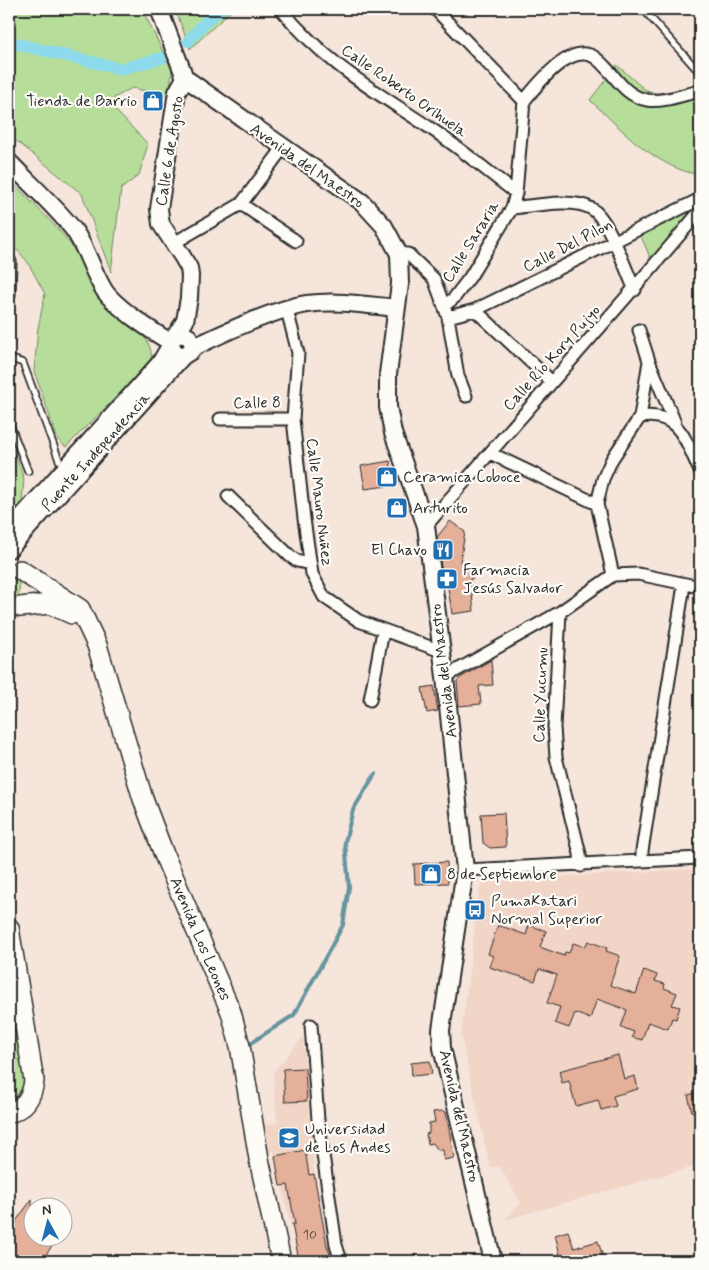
<svg xmlns="http://www.w3.org/2000/svg" width="709" height="1270" font-family="Mynerve,sans-serif">
	<rect width="100%" height="100%" fill="#f6e5db"/>
	<filter id="ink" filterUnits="userSpaceOnUse"><feTurbulence type="fractalNoise" baseFrequency=".02" numOctaves="2"/><feDisplacementMap in="SourceGraphic" scale="10" xChannelSelector="R" yChannelSelector="G"/><feConvolveMatrix kernelMatrix="1 2 1 2 8 2 1 2 1" color-interpolation-filters="sRGB"/></filter>
	<g filter="url(#ink)">
		<!-- built -->
		<path fill="#f1d5c7" d="M695 869 700 965V1165L504 1220 521 1203 500 1167H490L461 1036 480 886 484 881Z
			M303 1037 314 1174 327 1246 334 1261H299L274 1151 269 1152 265 1125 277 1122 273 1072Z"/>
		<!-- green -->
		<path fill="#b6de9a" stroke="#708462" d="M9 9H142L172 70 169 96 132 88 114 98 115 110 148 144 139 175 121 189 111 272 82 194 9 135Z
			M179 9H233L190 49 176 11Z
			M617 65 644 89 661 95 700 90V175C656 168 621 129 590 100Z
			M9 178C32 204 59 226 78 255 87 267 90 283 98 296 113 319 156 329 151 362L66 447 58 440 34 371 38 328 45 294 27 261 9 241Z
			M700 204V216L652 262 640 234Z
			M9 438 24 479 22 502 9 517Z
			M9 572C23 579 23 597 9 605Z
			M695 869H700V965Z
			M9 972 26 1074C23 1087 20 1094 9 1102Z"/>
		<g fill="none" stroke-linecap="round" stroke-linejoin="round">
			<!-- stream -->
			<path stroke="#66949f" stroke-width="4" d="M249 1044 294 1015 343 925 349 887 345 842 353 810 375 774"/>
			<!-- canal -->
			<path stroke="#8ddaec" stroke-width="12" d="M188 41 209 18 222 9
				M9 42 121 69 162 58"/>
		</g>
		<!-- building -->
		<path fill="#e5b099" stroke="#2b2b2b" d="M390 461 394 485 365 489 361 466Z
			M450 521 465 532 460 563 469 562 471 566 473 578 470 579 474 611 452 614 447 581 443 582 437 537Z
			M491 660 493 685 479 686 481 704 459 706 457 681 460 678Z
			M434 686 438 711 427 713 422 688Z
			M504 813 506 847 490 848 483 843 481 814Z
			M447 862 448 883 415 884 414 864Z
			M498 925 526 935 529 925 546 931 540 947 564 956 565 952 569 953 573 943 585 947 588 941 607 948 606 951 620 956 610 985 636 994 644 970 657 975 655 981 665 984 664 988 677 993 672 1005 680 1007 676 1019 672 1018 668 1029 648 1022 642 1040 632 1037 634 1032 621 1027 627 1010 597 999 590 1019 575 1013 569 1028 555 1023 560 1007 547 1003 557 975 539 969 535 981 489 967 493 956 488 954Z
			M618 1055 624 1079 635 1076 638 1089 613 1096 616 1106 601 1110 598 1100 576 1106 569 1081 562 1083 559 1071Z
			M430 1061 432 1074 412 1076 411 1063Z
			M305 1068 307 1101 285 1102 283 1069Z
			M700 1092V1110L692 1112 688 1095Z
			M441 1111 446 1112 454 1158 444 1160 443 1150H438L433 1143 428 1144 426 1134 429 1133V1123L435 1122 433 1112Z
			M305 1150 309 1175 314 1174 327 1246 333 1261H299L292 1224H295L288 1185 280 1186 275 1156Z
			M32 1199V1238H58L41 1261H9V1231Z
			M568 1231 574 1248 598 1241 603 1257 598 1259 599 1261H543V1259L560 1254 555 1235Z"/>
		<g fill="none" stroke-linecap="round" stroke-linejoin="round">
			<!-- service casing -->
			<g stroke="#2b2b2b" stroke-width="9">
				<path id="service" d="M643 9 700 73
					M9 257 13 261 12 295 9 296
					M9 358 23 363 59 460
					M9 422 28 471"/>
			</g>
			<!-- minor casing -->
			<g stroke="#2b2b2b" stroke-width="15">
				<path id="minor" d="M281 9C326 64 372 89 430 128 460 148 487 171 516 193
					M435 9 524 101
					M524 101C538 84 572 39 597 59 602 63 606 68 611 73 621 85 630 97 647 100 663 103 685 94 700 91
					M241 204 296 241
					M512 208C533 206 574 197 592 209 609 219 626 271 635 290
					M174 243 241 204 283 148
					M399 254H408L434 279 448 317 458 376 466 396
					M444 306 454 298 470 277 512 208 516 193 524 101
					M287 310 298 353 293 419 304 519 312 574 324 597 359 621 441 651
					M475 310 551 381
					M448 317 475 310 700 199
					M639 330 649 361 675 423
					M640 417 649 361
					M220 419H293
					M490 453 597 504
					M228 496 290 556 297 561 310 564
					M426 526C517 421 610 318 700 211
					M613 575 597 504 603 479 612 459 640 417C680 411 686 442 700 471
					M560 612 554 727 556 757 580 854 581 866
					M445 677 560 612 613 575 638 574 700 587
					M370 700 383 631
					M642 861V851L684 585
					M465 870 700 858
					M311 1025 318 1120 336 1245 341 1261"/>
			</g>
			<!-- secondary casing -->
			<g stroke="#2b2b2b" stroke-width="20">
				<path id="secondary" d="M159 9 185 78 362 202 384 226 399 254 400 284 388 374V407L393 433 426 526 445 677 465 870 441 1030 442 1048 493 1261
					M9 162C30 184 54 205 73 229 87 248 92 271 104 290 114 306 154 333 171 342
					M192 348C223 333 274 309 307 304 337 300 367 305 396 308
					M183 356 173 352 171 342 185 321 189 298 190 276 189 268 182 256 161 224 159 209 177 92 185 78
					M9 531 160 363 170 346
					M9 549 183 356 191 351C195 341 189 333 178 335"/>
			</g>
			<!-- primary casing -->
			<g stroke="#2b2b2b" stroke-width="22">
				<path id="primary" d="M20 570 80 609 97 645 143 799 165 857 231 1012 240 1046 259 1159 281 1261
					M20 607 50 604 72 614
					M9 928 34 1081C32 1097 25 1108 9 1113"/>
			</g>
			<!-- service -->
			<use href="#service" stroke="#fdfcf7" stroke-width="5.5"/>
			<!-- minor -->
			<use href="#minor" stroke="#fdfcf7" stroke-width="11"/>
			<!-- secondary -->
			<use href="#secondary" stroke="#fdfcf7" stroke-width="16"/>
			<!-- primary -->
			<use href="#primary" stroke="#fdfcf7" stroke-width="19"/>
		</g>
	</g>
	<!-- icons -->
	<defs>
		<g id="shop-square" transform="scale(1.125)"><rect x="-9" y="-9" width="18" height="18" rx="4" fill="#1f6fb2" stroke="#fdfcf7"/><path d="M-5-2.5h2.3a2.7 3.5 0 0 1 5.4 0H5L5.5 6h-11ZM-1.5-2.5h3a1.5 2.3 0 0 0-3 0Z" fill="#fff"/></g>
		<g id="restaurant-square" transform="scale(1.125)"><rect x="-9" y="-9" width="18" height="18" rx="4" fill="#1f6fb2" stroke="#fdfcf7"/><path d="M-5-6h1v4h1v-4h1v4h1v-4h1v5L-1.5 .5V6h-2V.5L-5-1ZM5-6V6H3V1.5H1.5Q1.5-4 5-6Z" fill="#fff"/></g>
		<g id="pharmacy-square" transform="scale(1.125)"><rect x="-9" y="-9" width="18" height="18" rx="4" fill="#1f6fb2" stroke="#fdfcf7"/><path d="M-2-6h4v4h4v4h-4v4h-4v-4h-4v-4h4Z" fill="#fff"/></g>
		<g id="bus-square" transform="scale(1.125)"><rect x="-9" y="-9" width="18" height="18" rx="4" fill="#1f6fb2" stroke="#fdfcf7"/><path d="M-5-6H5V4H4V6H2V4H-2V6H-4V4H-5ZM-3.5-4V0h7V-4ZM-3.5 1.2v1.5H-2V1.2ZM2 1.2v1.5H3.5V1.2Z" fill="#fff"/></g>
		<g id="university-square" transform="scale(1.125)"><rect x="-9" y="-9" width="18" height="18" rx="4" fill="#1f6fb2" stroke="#fdfcf7"/><path d="M0-5L7-2L0 1L-7-2ZM-4 1L0 2.5L4 1V4Q0 6-4 4Z" fill="#fff"/></g>
	</defs>
	<g fill-rule="evenodd">
		<use href="#shop-square" x="153" y="101"/>
		<use href="#shop-square" x="387" y="477"/>
		<use href="#shop-square" x="397" y="508"/>
		<use href="#restaurant-square" x="443" y="550"/>
		<use href="#pharmacy-square" x="447" y="579"/>
		<use href="#shop-square" x="431" y="874"/>
		<use href="#bus-square" x="475" y="910"/>
		<use href="#university-square" x="289" y="1138"/>
	</g>
	<g text-anchor="middle" dominant-baseline="central" stroke-width="4.5" stroke-linejoin="round" paint-order="stroke">
		<!-- number labels -->
		<g font-size="14" fill="#5a4c46">
			<text x="310" y="1235">10</text>
		</g>
		<!-- street labels -->
		<g font-size="16" fill="#2b2b2b" stroke="#fdfcf7">
			<text transform="translate(404 91) rotate(35)">Calle Roberto Orihuela</text>
			<text transform="translate(170 151) rotate(-81)">Calle 6 de Agosto</text>
			<text transform="translate(307 166) rotate(35)">Avenida del Maestro</text>
			<text transform="translate(471 242) rotate(-58)">Calle Sararia</text>
			<text transform="translate(568 246) rotate(-27)">Calle Del Pilon</text>
			<text transform="translate(552 358) rotate(-48)">Calle Río Kory Pujyo</text>
			<text transform="translate(257 403) rotate(-1)">Calle 8</text>
			<text transform="translate(96 452) rotate(-48)">Puente Independencia</text>
			<text transform="translate(319 502) rotate(83)">Calle Mauro Nuñez</text>
			<text transform="translate(444 671) rotate(-97)">Avenida del Maestro</text>
			<text transform="translate(541 695) rotate(-88)">Calle Yucumu</text>
			<text transform="translate(200 939) rotate(67)">Avenida Los Leones</text>
			<text transform="translate(459 1116) rotate(77)">Avenida del Maestro</text>
		</g>
		<!-- poi labels -->
		<g font-size="16" fill="#2b2b2b" stroke="#fdfcf7" text-anchor="start">
			<text x="137" y="101" text-anchor="end">Tienda de Barrio</text>
			<text x="403" y="477">Ceramica Coboce</text>
			<text x="413" y="508">Arturito</text>
			<text x="427" y="550" text-anchor="end">El Chavo</text>
			<text x="463" y="570">Farmacia<tspan x="463" dy="18">Jesús Salvador</tspan></text>
			<text x="447" y="874">8 de Septiembre</text>
			<text x="491" y="901">PumaKatari<tspan x="491" dy="18">Normal Superior</tspan></text>
			<text x="305" y="1129">Universidad<tspan x="305" dy="18">de Los Andes</tspan></text>
		</g>
	</g>
	<!-- margin -->
	<rect width="709" height="1270" fill="none" stroke="#fdfcf7" stroke-width="30"/>
	<rect x="15" y="15" width="679" height="1240" fill="none" stroke="#2b2b2b" stroke-width="2" filter="url(#ink)"/>
	<!-- north arrow -->
	<g transform="translate(48 1222) rotate(353)"><circle r="24" fill="#fdfcf7" stroke="#a9a8a5"/>
	<path d="M0-4L9 19L0 12L-9 19Z" fill="#1f6fb2"/>
	<text y="-8" font-size="14" font-weight="bold" text-anchor="middle" fill="#2b2b2b">N</text>
	</g>
</svg>
